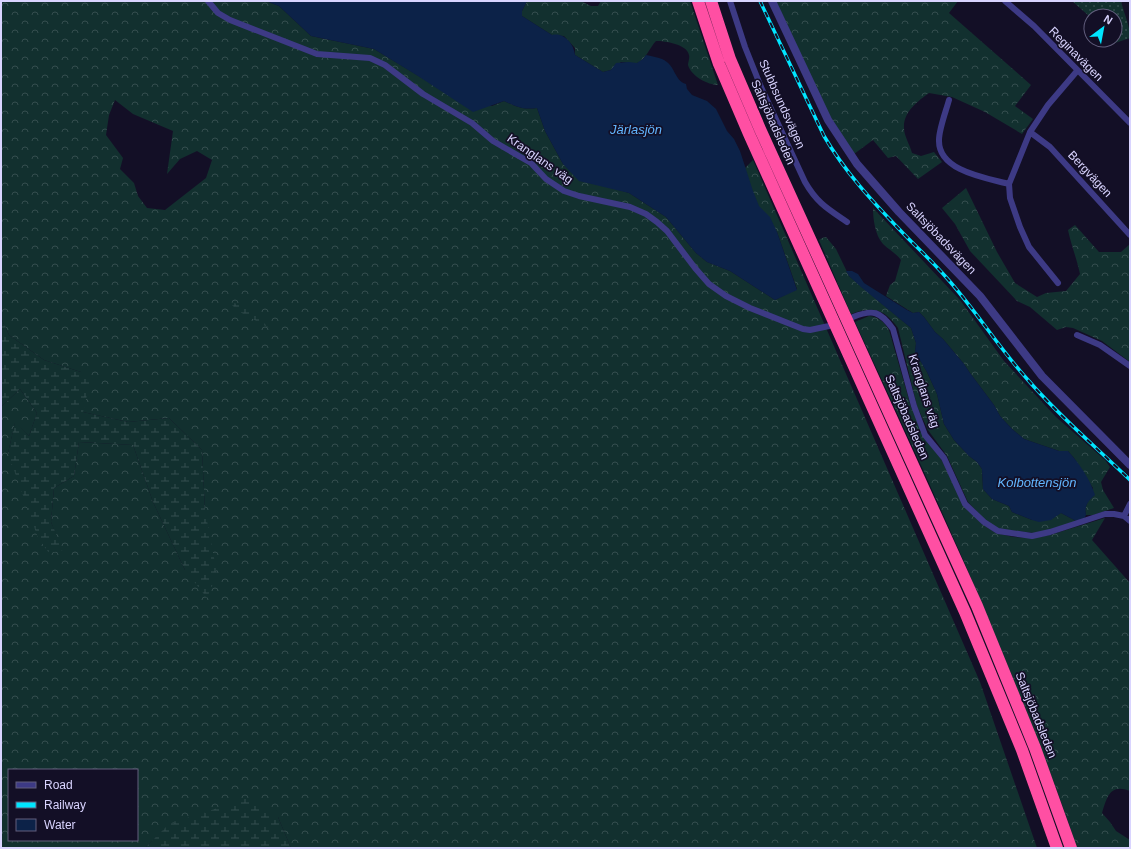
<svg xmlns="http://www.w3.org/2000/svg" width="1131" height="849" font-family="Arial,sans-serif">
	<defs>
		<pattern id="forest-crowns" width="20" height="18" patternUnits="userSpaceOnUse"><rect width="20" height="18" fill="#12302f"/><path d="M2 6a3 3 0 1 1 6 0M12 15a3 3 0 1 1 6 0" fill="none" stroke="#344d4e"/></pattern>
		<pattern id="wetland-marsh" width="20" height="14" patternUnits="userSpaceOnUse"><rect width="20" height="14" fill="#12302f"/><path d="M1 5h8M5 5V1M11 12h8M15 12V8" fill="none" stroke="#344d4e"/></pattern>
		<pattern id="park-dots" width="8" height="8" patternUnits="userSpaceOnUse"><rect width="8" height="8" fill="#12302f"/><path d="M2 2h.1M6 6h.1" fill="none" stroke="#344d4e" stroke-width="1.8" stroke-linecap="round"/></pattern>
	</defs>
	<rect width="100%" height="100%" fill="#130f26"/>
	<!-- forest -->
	<path fill="url(#forest-crowns)" fill-rule="evenodd" d="M1 1H266L279 6 311 36 374 49 422 78 492 106 504 101C517 107 523 110 537 108L545 131 563 164 612 188 629 193 666 217 696 253 707 262 730 271 775 300 797 289 777 232 747 192 743 170 753 160 980 682 1037 848H291L278 817 170 824 145 848H1V405L2 406 20 389 37 413 29 436 15 423 8 453 62 550 51 522 54 488 74 476 79 442 133 445 153 502 185 570 205 510 202 450 169 418 128 422 83 412 81 372 44 360 9 335 1 318ZM115 100 133 114 173 131 167 174 180 159 197 151 212 160 206 178 165 210 147 208 138 196 134 183 120 169 123 158 106 135 109 115ZM9 770H137V840H9Z
		M527 1H581L591 6H598L601 1H690L718 85C708 85 691 76 688 65 688 62 690 58 689 55 687 44 665 41 656 41 650 47 645 61 637 63 632 64 626 62 621 62L611 70 603 72 575 55V48L564 36 552 35 522 16V11Z
		M776 1H958L949 13 1031 85 1015 106 1033 119 1022 134 985 112 952 97 929 93C918 101 903 112 904 128 904 136 910 145 912 153L921 156 934 152 942 162 918 179 896 156 888 158 873 140 854 154 829 115Z
		M966 188 997 252 1015 283 1037 297 1046 293 1066 291 1080 274C1077 259 1071 245 1068 230L1075 225 1099 252H1121L1130 244V362L1102 341 1073 328 1066 327 1057 330 1030 307 1017 301 970 251 955 224 942 208Z
		M873 208 960 300 1004 361 1056 417 1105 460 1110 467 1101 482 1103 490 1114 508 1093 515H1086L1085 509 1093 488 1074 458 1068 451H1059L1024 439 1012 429 1000 416 994 405 970 373 964 364 943 339 935 332 924 317 919 312 913 313 886 296 890 285 895 281 901 260C896 253 889 250 883 244 875 235 873 219 873 208Z
		M826 237 836 249 849 276 911 328 916 343 915 352 927 372 937 394 944 424 954 440 969 456 977 462 982 469 983 489 992 499 1009 506 1012 512 1032 520 1061 513 1076 521 1049 530 1034 533 999 529 985 520 968 502 947 456 928 430 917 406 898 328C884 309 874 306 851 314L819 240 822 238Z
		M869 316C879 317 884 322 889 330L911 407 941 459 964 505 982 524 996 533 1013 537 1032 538 1050 535 1105 518 1092 540 1130 583V791C1110 783 1107 797 1102 813L1110 822 1116 831 1130 840V848H1077C1061 798 1041 750 1022 701 971 572 913 447 855 322Z"/>
	<!-- wetland -->
	<path fill="url(#wetland-marsh)" d="M229 302 247 306 269 328 238 311Z
		M1 318 9 335 44 360 81 372 90 382 83 412 128 422 169 418 202 450 205 510 217 574 207 598 185 570 153 502 133 445 79 442 74 476 54 488 51 522 63 550 49 553 38 538 8 453 15 422 29 436 37 413 20 389 2 406 1 405Z
		M251 797 278 817 291 848H145L169 824Z"/>
	<!-- park -->
	<path fill="url(#park-dots)" d="M1072 1H1121C1124 14 1130 25 1130 38L1103 47 1098 40H1115V16H1091V29L1085 20 1089 16Z"/>
	<!-- water -->
	<path fill="#0c2248" d="M266 1H527L522 11V16L552 35C564 32 574 44 575 55L603 72 611 70 616 63 629 62 637 63 643 59 646 55C651 56 657 57 662 59 676 65 674 81 686 84L687 89 692 95 707 101 716 109 727 131 734 139 740 151 753 191 759 206 770 217 777 232 797 290 775 300 730 271 707 262 696 253 666 217 629 193 579 181 563 164 545 131 537 108C523 110 517 107 504 101L473 112 418 76 374 49 311 36 279 6Z
		M846 271H852L858 274 864 283 907 310 913 313 919 312 924 317 935 332 943 339 964 364 970 373 994 405 1000 416 1012 429 1024 439 1059 451H1068C1079 463 1090 479 1095 495 1088 501 1084 506 1086 515L1084 519 1076 521 1061 513 1051 520 1039 522 1032 520 1012 512 1009 506 992 499 983 489 982 469 977 462 969 456 954 440 944 424 937 394 927 372 915 352 916 343 911 328 861 287 849 276Z"/>
	<g fill="none" stroke-linecap="round" stroke-linejoin="round">
		<!-- minor -->
		<path stroke="#3d3a85" stroke-width="6" d="M208 1 218 13 230 20 317 54 370 58 385 65 423 94 472 123 493 141 531 163 546 179 564 191 579 196 630 207 646 214 657 222 667 231 695 268 709 284 726 296 750 308 803 329 810 330 829 326
			M730 1 745 47 761 87 805 182C817 203 828 209 847 222
			M1005 1 1034 26 1130 123
			M949 100C946 111 939 129 939 140 938 171 986 178 1009 184
			M1030 132 1050 147 1130 235
			M1058 283 1029 247 1020 227 1010 198 1009 184 1030 132 1048 105 1077 71
			M853 317C873 309 880 311 893 329L914 406 925 435 944 458 965 504 984 522 998 531 1032 536 1050 532 1105 514H1114L1124 516 1130 504
			M1077 335 1100 345 1130 366
			M1124 516 1130 521"/>
		<!-- tertiary -->
		<path stroke="#3d3a85" stroke-width="8" d="M772 1 828 120 857 164 899 212 980 296 1042 376 1130 465"/>
		<!-- motorway -->
		<path stroke="#ff4fa3" stroke-width="12" d="M698 1 719 64 749 134 965 612 1022 750 1057 848
			M711 1 730 59 760 129 977 606 1035 748 1071 848"/>
		<!-- rail casing -->
		<g stroke="#00e5ff" stroke-width="3.5">
			<path id="rail" d="M760 1 824 136C845 172 872 201 900 230 915 246 931 260 945 276 975 309 998 347 1028 380 1059 416 1096 447 1130 480"/>
		</g>
		<!-- rail -->
		<use href="#rail" stroke="#130f26" stroke-width="2" stroke-dasharray="6" stroke-linecap="butt"/>
	</g>
	<g text-anchor="middle" dominant-baseline="central" stroke-width="3.5" stroke-linejoin="round" paint-order="stroke">
		<!-- street labels -->
		<g font-size="12" fill="#d9d4ff" stroke="#130f26">
			<text transform="translate(1076 54) rotate(45)">Reginavägen</text>
			<text transform="translate(782 104) rotate(66)">Stubbsundsvägen</text>
			<text transform="translate(773 122) rotate(66)">Saltsjöbadsleden</text>
			<text transform="translate(540 159) rotate(35)">Kranglans väg</text>
			<text transform="translate(1090 174) rotate(47)">Bergvägen</text>
			<text transform="translate(941 238) rotate(46)">Saltsjöbadsvägen</text>
			<text transform="translate(924 391) rotate(72)">Kranglans väg</text>
			<text transform="translate(907 417) rotate(66)">Saltsjöbadsleden</text>
			<text transform="translate(1036 715) rotate(68)">Saltsjöbadsleden</text>
		</g>
		<!-- water labels -->
		<g font-size="13" font-style="italic" fill="#62b6ff" stroke="#130f26">
			<text x="636" y="129">Järlasjön</text>
			<text x="1037" y="482">Kolbottensjön</text>
		</g>
	</g>
	<!-- border -->
	<rect width="1131" height="849" fill="none" stroke="#d9d4ff" stroke-width="4"/>
	<!-- legend -->
	<rect x="8" y="769" width="130" height="72" fill="#130f26" stroke="#625e7d"/>
	<rect x="16" y="782" width="20" height="6" fill="#3d3a85" stroke="#625e7d"/>
	<text x="44" y="789" font-size="12" fill="#d9d4ff">Road</text>
	<rect x="16" y="802" width="20" height="6" fill="#00e5ff" stroke="#625e7d"/>
	<text x="44" y="809" font-size="12" fill="#d9d4ff">Railway</text>
	<rect x="16" y="819" width="20" height="12" fill="#0c2248" stroke="#625e7d"/>
	<text x="44" y="829" font-size="12" fill="#d9d4ff">Water</text>
	<!-- north arrow -->
	<g transform="translate(1103 28) rotate(32)"><circle r="19" fill="#130f26" stroke="#625e7d"/>
	<path d="M0-3L7 15L0 10L-7 15Z" fill="#00e5ff"/>
	<text y="-6" font-size="11" font-weight="bold" text-anchor="middle" fill="#d9d4ff">N</text>
	</g>
</svg>
